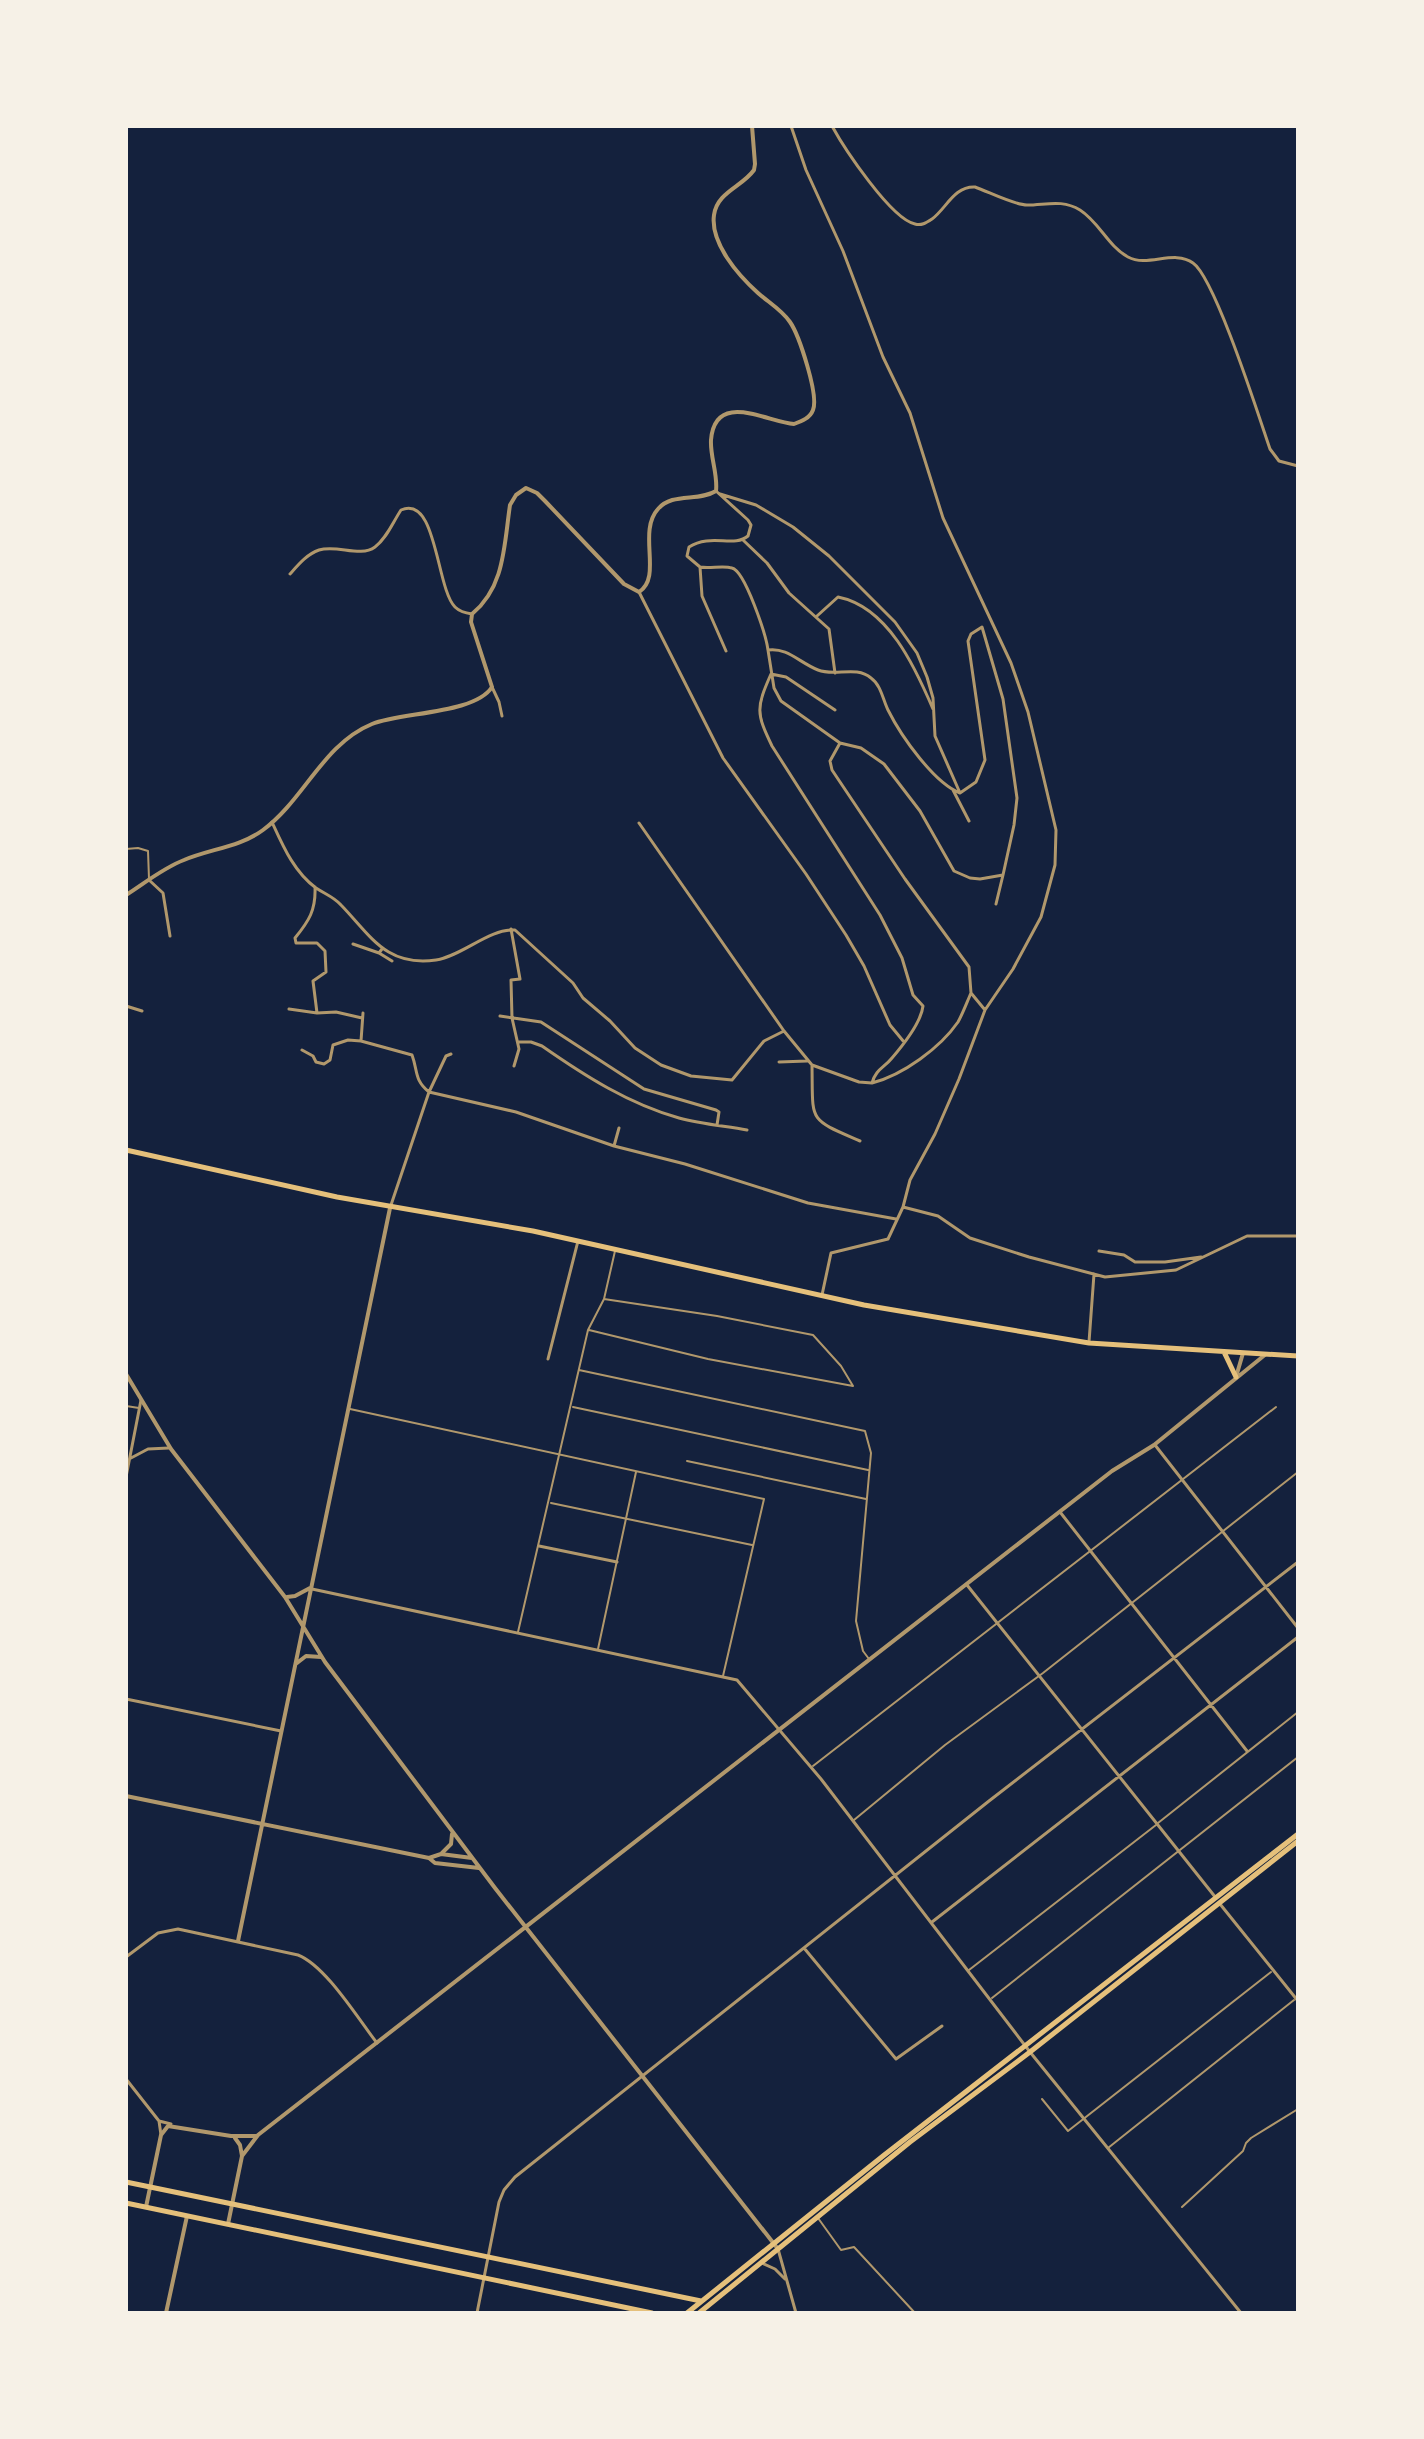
<svg xmlns="http://www.w3.org/2000/svg" width="1424" height="2439" font-family="'Crimson Pro',serif">
	<rect width="100%" height="100%" fill="#14213d"/>
	<g fill="none" stroke-linecap="round" stroke-linejoin="round">
		<!-- service -->
		<path stroke="#b1986c" stroke-width="2" d="M126 849 138 848 148 851 149 879
			M604 1299 717 1316 813 1335 841 1366 853 1386
			M589 1330 708 1359 853 1386
			M579 1370 865 1431 871 1453 856 1621 863 1651 869 1659
			M126 1406 139 1408
			M573 1407 868 1470
			M350 1409 764 1499 723 1676
			M687 1461 866 1499
			M551 1503 752 1545
			M518 1632 588 1330 604 1299 615 1251
			M598 1649 636 1472
			M813 1766 1276 1407
			M854 1820 945 1745 1043 1673 1298 1472
			M1158 1823 1298 1712
			M969 1970 1156 1825
			M992 1998 1298 1757
			M1042 2099 1068 2131 1271 1972
			M1108 2148 1294 2000
			M1297 2197 1298 2198
			M1182 2207 1243 2151 1246 2143 1251 2138 1298 2109
			M818 2218 841 2250 854 2247 915 2313"/>
		<!-- minor -->
		<path stroke="#b1986c" stroke-width="3" d="M791 126 806 170 843 251 883 357 910 413 943 518 1011 663 1028 712 1056 830 1055 865 1041 917 1013 969 985 1010 959 1079 935 1134 910 1180 903 1207 888 1239 831 1253 822 1295
			M832 126C844 148 891 219 915 224 921 226 926 223 932 219 946 209 954 186 975 187 989 192 1014 205 1027 205 1046 205 1062 199 1080 210 1099 222 1108 246 1128 257 1148 268 1174 249 1193 263 1215 278 1259 417 1270 449L1279 461 1298 466
			M716 491 748 520 751 525 748 536C734 548 711 533 689 547L687 556 700 567C710 569 723 565 732 568 745 571 766 635 768 650
			M720 494 756 505 793 527 829 556 895 622 917 653 927 677 933 698 935 736 960 793
			M743 540 767 563 789 593 829 629 835 673
			M700 567 702 596 726 651
			M290 574C298 565 307 554 319 550 337 544 360 558 375 547 387 538 393 522 401 510 437 494 436 588 455 607 459 611 465 613 472 614
			M639 592 723 758 806 874 846 935 864 966 890 1025 904 1042
			M817 616 838 597C888 607 915 667 933 709
			M492 687 499 702 502 716
			M840 743 781 701 774 688 768 650C787 647 800 663 818 670 835 677 856 665 871 678 881 685 883 700 888 710 901 736 934 783 960 793L976 782 985 760 968 641 971 634 982 627 1003 699 1017 798 1014 825 1003 875
			M953 790 969 821
			M272 822C283 846 294 872 316 888 325 894 334 897 341 905 371 936 386 967 436 960 462 956 490 928 515 930L573 983 583 998 610 1021 635 1048 661 1065 691 1076 732 1080 764 1041 784 1031
			M639 823 784 1031 812 1065 859 1082 872 1083C876 1069 884 1068 892 1058 904 1044 921 1023 923 1006L913 995 902 958 880 915 772 746C756 713 756 708 771 674L786 677 835 710
			M149 880 163 893 170 936
			M315 887C316 910 309 921 295 938L296 943H317L325 951 326 972 313 981 317 1013 336 1012 362 1018
			M511 929 520 979 511 980 512 1018 519 1049 514 1066
			M353 944 379 953 382 949
			M379 953 392 961
			M126 1006 142 1011
			M289 1009 317 1013
			M985 1010 971 993 969 967 905 879 832 770 830 761 840 743 861 748 884 764 920 811 954 871 970 878 980 879 1003 875 996 904
			M363 1013 361 1041 412 1055C418 1071 414 1080 429 1092L516 1112 614 1146 685 1164 808 1203 896 1219
			M500 1016 541 1022 644 1089 716 1110 719 1112 717 1125
			M518 1042H531L542 1046C585 1076 629 1104 679 1118 701 1124 725 1126 747 1130
			M302 1050 313 1056 316 1062 324 1064 330 1060 333 1045 348 1040 361 1041
			M779 1062 807 1061
			M812 1065C813 1123 807 1118 860 1141
			M872 1083C903 1075 940 1048 958 1022 963 1013 967 1002 971 993
			M614 1146 619 1128
			M391 1205 429 1092 446 1056 451 1054
			M903 1207 938 1216 970 1238 1029 1257 1105 1277 1176 1270 1247 1236H1298
			M1099 1251 1124 1255 1135 1262H1165L1201 1257
			M1089 1342 1094 1274
			M548 1359 578 1241
			M1155 1445 1298 1628
			M131 1458 148 1449 169 1448
			M126 1477 141 1400
			M1060 1512 1247 1751
			M539 1546 617 1562
			M967 1585 1216 1898
			M312 1589 737 1680 821 1779 1030 2052 1241 2313
			M126 1699 281 1731
			M1220 1904 1298 2001
			M932 1922 1298 1637
			M804 1948 896 2059 942 2026
			M126 1957 158 1933 178 1929 298 1955C326 1966 358 2019 377 2043
			M126 2079 159 2121 161 2135
			M159 2121 171 2124
			M778 2249 796 2313
			M762 2263 775 2269 785 2279
			M477 2313 499 2202 504 2190 515 2177 989 1801 1298 1562"/>
		<!-- tertiary -->
		<path stroke="#b1986c" stroke-width="4" d="M126 895C145 883 163 868 184 860 210 849 240 847 263 830 304 800 323 744 372 724 401 712 475 714 492 687L471 622 472 614C505 587 504 545 510 505L516 495 526 488 537 493 545 501 624 584 639 592C663 577 637 532 658 509 672 492 698 502 716 491 718 474 710 457 711 440 715 390 767 422 794 424 802 421 810 418 813 410 819 395 799 335 790 322 782 310 768 302 758 293 738 275 710 243 714 215 717 192 742 187 754 170L755 164 752 126
			M126 1374 171 1449 285 1597 325 1662 495 1888 778 2249
			M1236 1377 1243 1353
			M287 1597 295 1596 310 1588
			M297 1663 306 1656 321 1657
			M126 1796 429 1858 435 1863 479 1868
			M442 1853 451 1844 452 1834
			M429 1858 441 1854 472 1858
			M238 1941 390 1208
			M242 2156 258 2135 1112 1471 1154 1445 1266 1354
			M146 2207 161 2135 168 2126 231 2136H256
			M228 2224 242 2156 240 2145 235 2138
			M166 2313 187 2216"/>
		<!-- secondary -->
		<path stroke="#e5c07b" stroke-width="5" d="M126 1150 337 1197 533 1231 864 1305 1089 1343 1298 1356
			M1224 1352 1236 1377"/>
		<!-- trunk -->
		<path stroke="#e5c07b" stroke-width="5" d="M126 2182 701 2301
			M126 2203 652 2313
			M687 2313 883 2156 1298 1834
			M699 2313 910 2142 1030 2052 1298 1841"/>
	</g>
	<!-- border -->
	<rect width="1424" height="2439" fill="none" stroke="#f6f1e7" stroke-width="256"/>
</svg>
